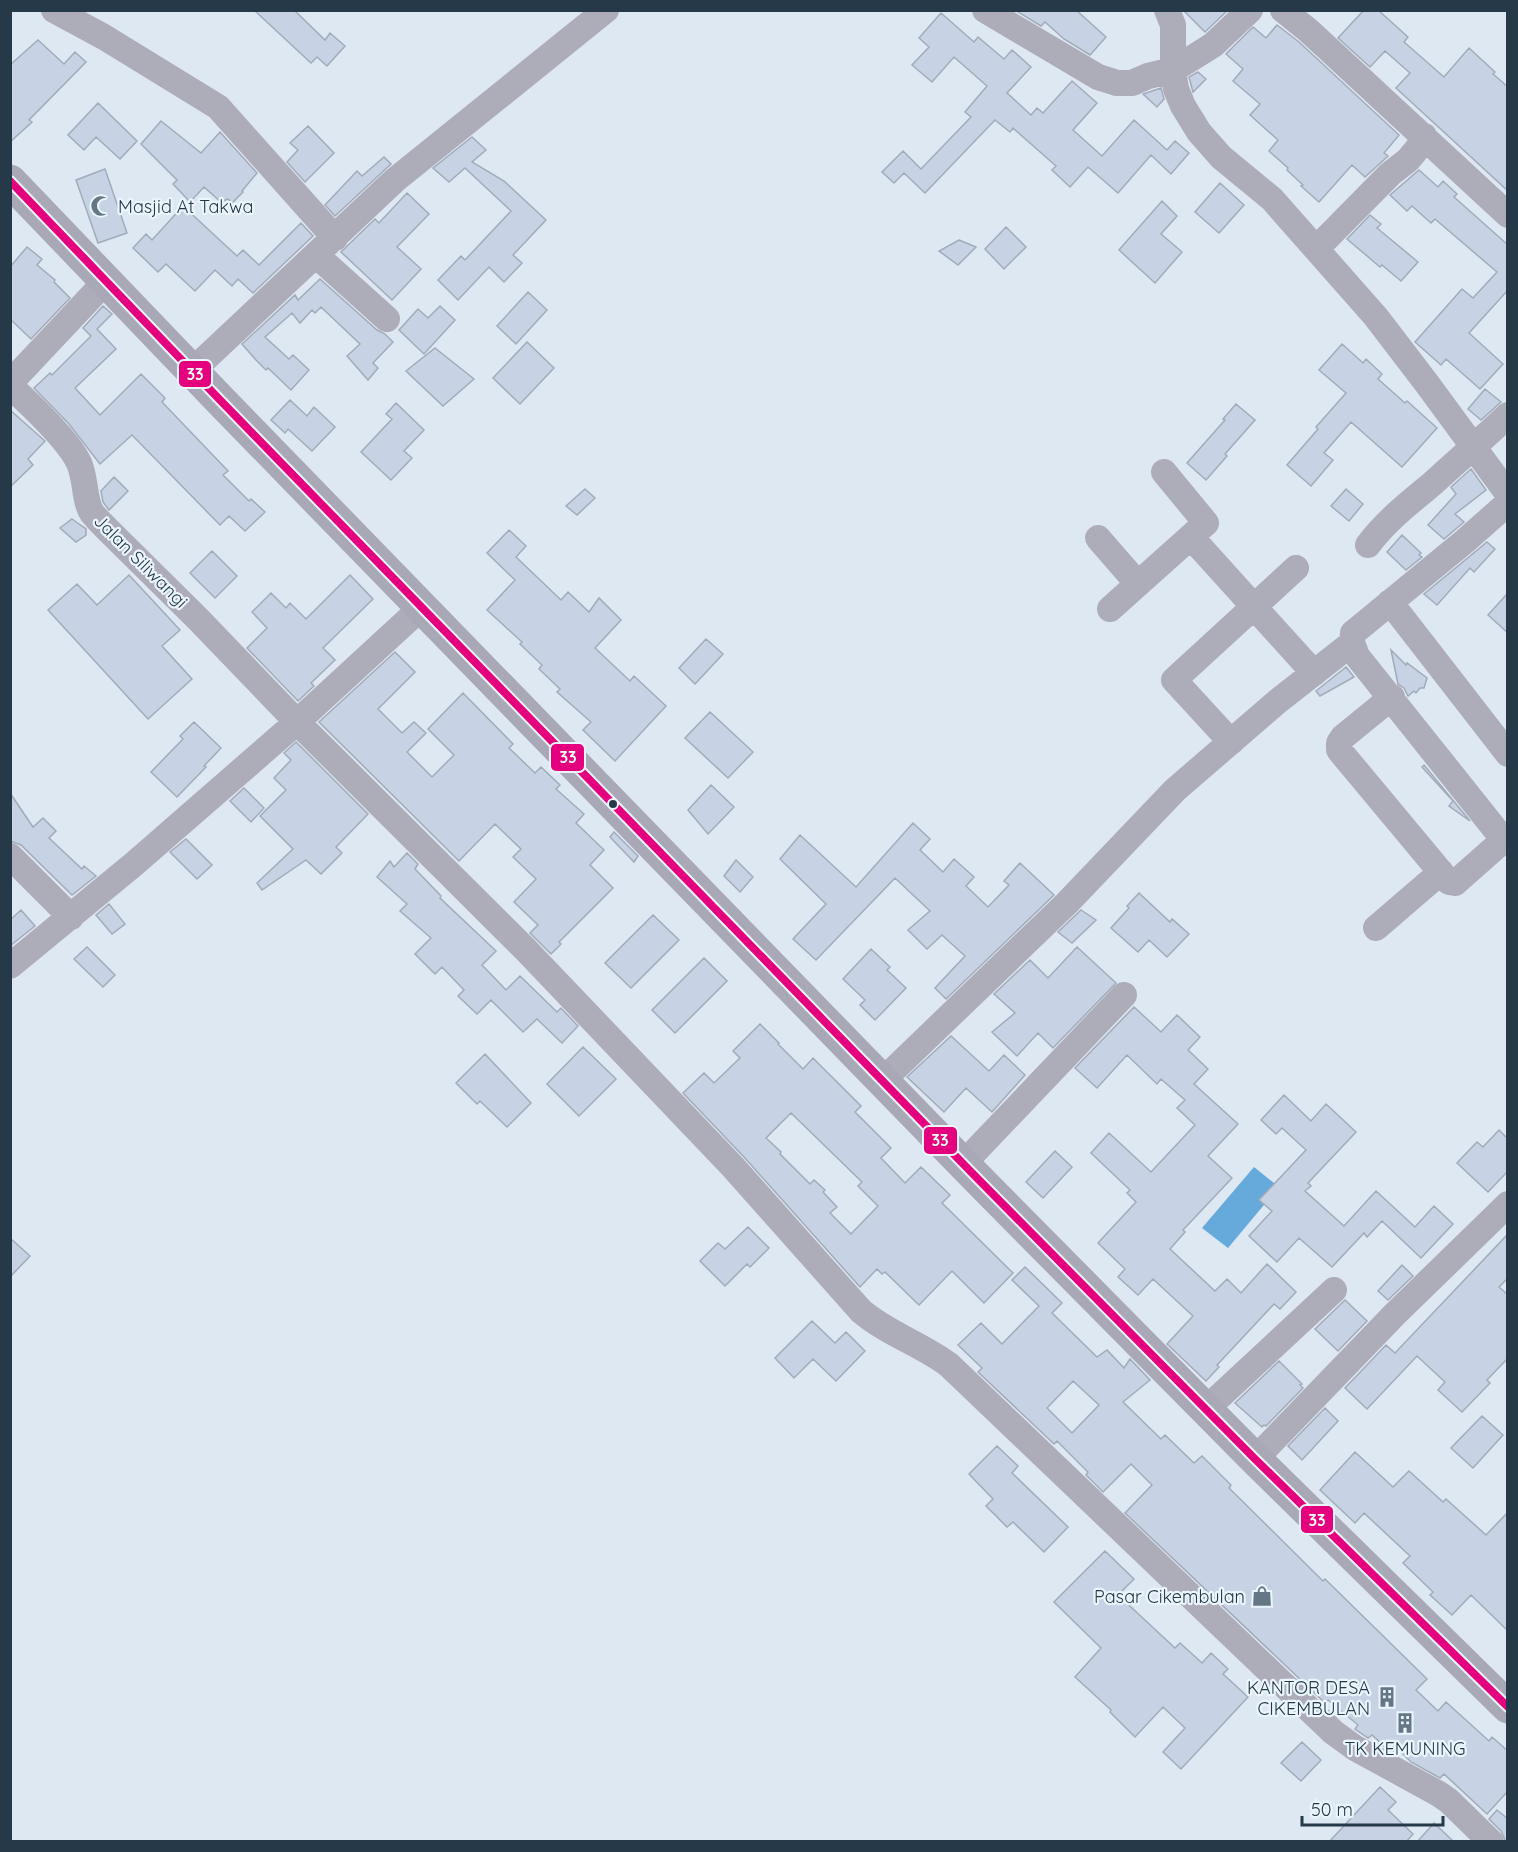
<svg xmlns="http://www.w3.org/2000/svg" width="1518" height="1852" font-family="Quicksand,sans-serif">
	<rect width="100%" height="100%" fill="#dde8f2"/>
	<!-- water -->
	<path fill="#66aadc" d="M1254 1167 1279 1187 1228 1248 1202 1228Z"/>
	<!-- building -->
	<path fill="#c7d3e4" stroke="#a2abb9" stroke-width="1.5" fill-rule="evenodd" d="M254 10H294L325 40 330 33 345 46 327 66 317 57 311 63Z
		M1015 10H1076L1106 37 1090 55 1064 39 1045 22 1041 26Z
		M1183 10H1228L1205 32Z
		M1364 10H1378L1408 37 1404 42 1444 77 1469 48 1495 72 1493 74 1508 87V191L1396 88 1410 73 1385 51 1370 67 1338 38Z
		M941 13 974 42 978 37 1004 59 1012 50 1031 67 1007 93 1031 115 1037 108 1043 113 1072 81 1097 103 1073 130 1102 156 1134 120 1167 150 1175 141 1189 153 1171 174 1151 155 1118 193 1088 167 1070 187 1052 170 1056 166 1013 128 1010 132 995 120 925 193 904 173 894 183 882 172 903 151 921 169 971 117 965 112 987 86 954 57 932 82 912 65 929 47 919 38Z
		M1277 25 1299 42 1399 135 1384 153 1388 156 1365 177 1352 165 1319 202 1301 186 1303 185 1287 170 1288 168 1269 151 1278 140 1250 115 1260 104 1233 81 1243 69 1226 54 1253 27 1266 38Z
		M38 40 64 64 75 52 86 62 29 120 32 122 10 142V65Z
		M1198 72 1206 79 1193 92 1189 77Z
		M1161 88 1164 99 1157 107 1143 94Z
		M98 103 137 141 120 159 96 137 84 150 68 135Z
		M161 121 201 153 220 132 257 173 242 191 243 192 232 203 228 199 221 202 204 187 190 202 173 184 177 180 141 144Z
		M308 126 334 153 305 182 287 162 298 150 290 143Z
		M472 137 486 150 472 162 504 181 546 220 513 255 522 263 504 282 489 267 458 300 438 280 461 256 465 260 511 211 465 168 449 182 433 168Z
		M384 157 391 164 335 216 325 205 357 171 362 176Z
		M105 169 127 233 98 243 76 180Z
		M1419 170 1438 187 1443 181 1457 194 1454 197 1508 245V290L1469 333 1503 364 1480 389 1446 359 1441 365 1415 342 1462 289 1473 298 1497 272 1435 219 1431 223 1412 206 1407 211 1390 195Z
		M1220 183 1244 205 1219 233 1195 212Z
		M407 193 429 214 397 247 421 269 392 300 341 252 375 219 379 223Z
		M1162 201 1177 216 1161 234 1182 252 1155 283 1119 250Z
		M183 206 237 256 243 250 259 265 301 223 313 236 253 293 238 279 232 286 215 270 195 291 166 264 158 272 133 248 146 234 152 240Z
		M1370 215 1381 224 1377 228 1418 262 1401 281 1382 265 1380 267 1347 239Z
		M1006 227 1026 247 1004 269 985 249Z
		M959 240 976 247 958 265 939 251Z
		M27 247 42 259 37 265 55 280 54 282 70 298 31 339 10 319V267Z
		M320 279 377 330 385 334 393 342 373 363 378 368 368 380 347 356 360 344 321 307 315 313 312 310 300 323 292 313 265 337 289 359 293 355 309 370 291 390 268 368 266 370 256 360 242 344 295 295 298 300Z
		M528 292 547 310 516 344 497 326Z
		M103 306 112 314 97 329 116 349 75 388 100 415 141 374 165 398 162 402 228 471 223 475 249 501 251 499 265 512 245 531 229 516 220 525 132 435 100 464 69 424 34 388 50 373 52 375 91 336 83 328Z
		M440 306 455 320 424 354 399 330 418 309 428 318Z
		M527 342 554 368 520 404 493 378Z
		M1342 344 1363 363 1366 359 1382 374 1378 379 1405 403 1407 401 1437 428 1402 467 1351 422 1324 453 1333 460 1311 486 1287 465 1318 429 1316 427 1346 393 1319 370Z
		M435 348 474 379 443 406 406 371Z
		M1485 389 1501 402 1481 420 1468 409Z
		M290 400 307 416 314 407 335 427 312 451 288 429 285 433 271 420Z
		M396 403 424 430 404 451 412 458 391 480 361 452 392 419 386 414Z
		M1236 404 1255 420 1225 454 1227 456 1206 480 1187 463 1225 420 1223 419Z
		M10 410 45 441 28 459 33 465 10 487Z
		M1471 469 1486 490 1455 514 1464 522 1444 539 1428 525 1456 494 1451 487Z
		M114 477 128 491 109 510 103 502 101 491Z
		M585 489 595 498 577 515 566 506Z
		M1346 489 1363 504 1349 521 1331 506Z
		M72 519 86 529V535L76 542 60 528Z
		M509 530 526 546 516 557 561 600 568 592 589 612 599 598 621 620 595 648 630 681 634 676 666 706 615 761 583 730 591 722 557 692 560 689 539 669 542 665 520 644 522 642 487 610 515 580 487 553Z
		M1402 535 1421 553 1419 555 1422 557 1406 570 1387 552Z
		M1487 542 1495 549 1474 572 1470 568 1437 605 1424 594Z
		M212 551 237 576 215 598 190 573Z
		M129 575 180 630 162 646 192 679 148 719 48 610 77 584 97 605Z
		M350 575 373 599 323 648 335 660 311 683 314 686 298 701 247 648 267 628 252 612 271 593 286 608 290 603 306 619Z
		M1508 593V633L1488 615Z
		M706 639 723 654 695 684 679 668Z
		M1391 650 1406 665 1407 663 1427 678 1424 688H1420L1416 693 1414 691 1408 696 1404 688 1398 684Z
		M395 652 415 672 378 709 402 733 414 722 426 733 407 752 432 777 454 755 428 729 463 693 513 744 509 748 535 773 541 767 560 785 556 789 584 814 576 823 604 850 590 865 613 888 559 942 561 944 551 954 530 933 538 925 514 902 536 879 513 857 521 849 495 824 459 861 319 722Z
		M1346 667 1354 677 1320 696 1316 691Z
		M710 712 753 752 728 778 685 738Z
		M194 722 221 748 204 766 206 767 177 797 151 772 183 739 180 736Z
		M296 742 368 814 336 847 342 853 321 874 306 860 262 890 257 883 293 849 260 816 286 790 274 778 291 760 284 753Z
		M1424 765 1470 821 1449 806 1453 801 1422 767Z
		M711 785 734 807 708 834 688 810Z
		M244 788 264 808 251 822 230 801Z
		M10 793 33 827 43 818 56 831 49 838 82 869 84 866 96 876 72 895 21 845 10 841Z
		M913 823 930 839 920 850 943 872 954 859 974 877 966 886 988 907 1009 885 1004 881 1020 863 1054 895 946 999 935 988 965 956 942 935 927 949 908 930 930 911 895 878 816 960 793 939 826 904 780 859 800 835 856 887Z
		M614 832 638 856 634 862 610 837Z
		M186 839 212 865 197 879 170 852Z
		M407 853 418 864 415 869 441 896 440 898 496 951 482 965 506 990 520 976 557 1012 561 1008 578 1026 562 1043 537 1019 523 1032 491 1000 477 1014 458 996 464 990 442 967 435 974 415 954 431 938 400 911 407 904 377 877 390 861 394 867Z
		M736 860 753 877 740 892 724 876Z
		M1139 893 1170 922 1172 919 1189 934 1167 957 1149 940 1138 952 1111 928 1129 908 1127 906Z
		M109 904 125 924 112 934 96 915Z
		M21 910 35 926 10 946V920Z
		M1081 910 1096 920 1072 943 1058 932Z
		M653 915 679 940 631 988 605 963Z
		M87 947 115 975 103 987 74 959Z
		M1077 947 1116 983 1053 1048 1038 1033 1017 1056 992 1032 1015 1013 994 994 1030 960 1048 978Z
		M871 949 890 967 887 970 906 988 875 1020 860 1005 865 1000 843 979Z
		M704 958 727 981 675 1033 652 1010Z
		M1134 1007 1161 1032 1177 1015 1200 1037 1188 1050 1208 1069 1194 1084 1238 1124 1208 1156 1232 1178 1183 1230 1185 1232 1170 1249 1215 1291 1227 1279 1241 1293 1267 1264 1296 1292 1280 1309 1274 1304 1217 1365 1219 1367 1206 1381 1167 1344 1193 1316 1153 1279 1138 1295 1118 1277 1125 1269 1098 1243 1136 1202 1127 1193 1130 1190 1091 1153 1109 1133 1151 1172 1195 1125 1177 1108 1185 1100 1161 1079 1157 1084 1127 1055 1097 1088 1075 1068Z
		M760 1024 779 1043 778 1044 803 1069 813 1058 861 1106 855 1112 891 1148 881 1158 905 1183 921 1167 950 1195 942 1203 1013 1273 984 1303 952 1271 919 1305 885 1272 882 1274 877 1269 860 1287 744 1157 683 1093 704 1073 714 1083 740 1058 733 1051ZM791 1113 862 1182 858 1186 878 1206 851 1234 830 1213 837 1207 823 1192 825 1190 814 1180 810 1184 780 1154 781 1152 766 1138Z
		M951 1036 989 1071 1004 1055 1025 1075 992 1112 966 1088 944 1112 907 1077Z
		M583 1047 616 1079 579 1116 547 1084Z
		M485 1054 531 1103 507 1127 480 1101 477 1104 456 1083Z
		M1284 1095 1311 1121 1326 1104 1356 1132 1308 1183 1311 1186 1305 1191 1344 1226 1376 1191 1415 1227 1434 1206 1453 1224 1421 1258 1382 1221 1367 1237 1364 1233 1332 1267 1299 1238 1277 1262 1249 1236 1272 1211 1259 1200 1306 1150 1282 1128 1276 1134 1261 1120Z
		M1499 1130 1508 1139V1171L1488 1192 1457 1163 1477 1142 1483 1147Z
		M1055 1151 1072 1167 1043 1198 1026 1182Z
		M748 1227 769 1248 750 1267 747 1264 725 1286 700 1261 718 1243 725 1249Z
		M1508 1234V1278L1499 1287 1508 1295V1358L1487 1380 1490 1383 1462 1412 1438 1390 1445 1382 1417 1356 1367 1409 1345 1388 1386 1345 1395 1353Z
		M10 1238 30 1256 10 1277Z
		M1402 1265 1413 1276 1388 1300 1378 1291Z
		M1025 1267 1062 1303 1052 1313 1097 1357 1107 1350 1124 1368 1130 1359 1150 1380 1123 1402 1161 1439 1165 1435 1194 1463 1202 1456 1231 1485 1229 1488 1323 1581 1325 1579 1427 1679 1416 1690 1438 1711 1446 1702 1489 1741 1492 1737 1508 1751V1791L1487 1814 1444 1774 1440 1778 1411 1762 1398 1749 1395 1753 1386 1748 1372 1735 1368 1738 1355 1729 1358 1725 1328 1700 1325 1703 1125 1513 1152 1485 1131 1464 1103 1492 1086 1475 1088 1472 1057 1441 1054 1444 978 1372 982 1368 958 1345 981 1323 1002 1344 1039 1306 1012 1280ZM1073 1381 1099 1405 1072 1433 1047 1408Z
		M1345 1300 1367 1321 1338 1351 1315 1329Z
		M812 1321 835 1343 846 1332 865 1351 836 1381 813 1359 794 1378 775 1358Z
		M1279 1361 1302 1384 1300 1385 1303 1388 1266 1426 1264 1425 1262 1427 1235 1403Z
		M1325 1408 1338 1421 1302 1460 1288 1446Z
		M1482 1416 1503 1435 1473 1468 1451 1448Z
		M997 1446 1018 1466 1012 1473 1068 1527 1044 1552 1013 1522 1007 1527 986 1506 993 1499 969 1474Z
		M1355 1452 1393 1487 1409 1471 1443 1502 1446 1499 1486 1535 1508 1512V1631L1471 1595 1452 1615 1430 1595 1433 1592 1403 1563 1410 1556 1364 1513 1355 1523 1320 1490Z
		M1105 1551 1134 1579 1118 1595 1175 1648 1180 1643 1202 1663 1211 1653 1228 1669 1223 1674 1248 1697 1181 1769 1163 1752 1185 1728 1163 1707 1135 1737 1110 1712 1111 1710 1075 1677 1101 1648 1054 1602Z
		M1302 1742 1321 1760 1301 1781 1281 1763Z
		M1380 1787 1396 1802 1388 1810 1413 1834 1406 1842H1329Z
		M1497 1810 1508 1819V1842H1506L1501 1831 1489 1819Z
		M1434 1823 1454 1842H1417Z"/>
	<g fill="none" stroke-linecap="round" stroke-linejoin="round">
		<!-- minor -->
		<path stroke="#adacb9" stroke-width="26" d="M54 10 104 37 218 107 335 238
			M985 10 1098 77 1117 83H1132L1148 76 1173 70 1213 45 1250 10
			M1167 10 1173 25V70L1176 89 1183 106 1199 132 1221 157 1272 199 1376 317 1428 385 1508 494
			M1283 10 1309 31 1508 215
			M1316 249 1390 174 1408 160 1418 148 1424 136
			M316 255 387 319
			M192 371 395 180 606 10
			M10 383 106 281
			M10 386C29 403 69 441 79 463 86 478 84 501 92 513 96 518 101 523 105 527L198 619 297 722 526 950 733 1167 861 1311C888 1334 921 1344 949 1365L1333 1732 1355 1748 1439 1794 1449 1801 1491 1842
			M1191 537 1314 673
			M1098 538 1138 584
			M1368 545C1386 521 1409 503 1432 484 1457 461 1483 439 1508 415
			M1390 602 1508 754
			M1110 609 1206 523 1164 472
			M1392 697 1343 737 1339 743V750L1449 882 1455 883 1498 845 1500 839 1499 834 1357 656 1352 643 1353 633 1465 541 1508 503
			M1231 742 1174 680 1296 568
			M10 856 71 917
			M1376 928 1441 872
			M10 966 134 864 297 722 422 607
			M882 1081 1067 903 1175 790 1278 701 1352 643
			M963 1164 1124 995
			M1206 1409 1334 1290
			M1255 1459 1395 1314 1508 1204"/>
		<!-- highway -->
		<path stroke="#a8a8b7" stroke-width="33" d="M10 181 220 400 976 1177 1255 1459 1508 1707"/>
		<!-- bus-1 casing -->
		<g stroke="#ebf5fd" stroke-width="12">
			<path id="bus-1" d="M10 181 220 400 976 1177 1255 1459 1508 1707"/>
		</g>
		<!-- bus-1 -->
		<use href="#bus-1" stroke="#e5007d" stroke-width="8"/>
	</g>
	<!-- icons -->
	<defs>
		<g id="mosque-bare" transform="scale(1.62)"><path d="M3.5-4.9A6 6 0 1 0 3.5 4.9A5 5 0 1 1 3.5-4.9Z" fill="#657684" stroke="#ebf5fd" stroke-width="2.5" paint-order="stroke"/></g>
		<g id="shop-bare" transform="scale(1.62)"><path d="M-5-2.5h2.3a2.7 3.5 0 0 1 5.4 0H5L5.5 6h-11ZM-1.5-2.5h3a1.5 2.3 0 0 0-3 0Z" fill="#657684" stroke="#ebf5fd" stroke-width="2.5" paint-order="stroke"/></g>
		<g id="building-bare" transform="scale(1.62)"><path d="M-4-6H4V6H1V3H-1V6H-4ZM-2.5-4.3h1.7v1.8h-1.7ZM.8-4.3h1.7v1.8H.8ZM-2.5-1h1.7V.8h-1.7ZM.8-1h1.7V.8H.8Z" fill="#657684" stroke="#ebf5fd" stroke-width="2.5" paint-order="stroke"/></g>
	</defs>
	<g fill-rule="evenodd">
		<use href="#mosque-bare" x="101" y="206"/>
		<use href="#shop-bare" x="1262" y="1596"/>
		<use href="#building-bare" x="1387" y="1697"/>
		<use href="#building-bare" x="1405" y="1723"/>
	</g>
	<!-- markers -->
	<circle fill="#253949" stroke="#ebf5fd" stroke-width="2" cx="613" cy="804" r="5"/>
	<g text-anchor="middle" dominant-baseline="central" stroke-width="4.5" stroke-linejoin="round" paint-order="stroke">
		<!-- poi labels -->
		<g font-size="18" fill="#253949" stroke="#ebf5fd" text-anchor="end">
			<text x="118" y="206" text-anchor="start">Masjid At Takwa</text>
			<text x="1245" y="1596">Pasar Cikembulan</text>
			<text x="1370" y="1687">KANTOR DESA<tspan x="1370" dy="21">CIKEMBULAN</tspan></text>
			<text x="1405" y="1748" text-anchor="middle">TK KEMUNING</text>
		</g>
		<!-- street labels -->
		<g font-size="18" fill="#253949" stroke="#ebf5fd">
			<text transform="translate(141 561) rotate(45)">Jalan Siliwangi</text>
		</g>
	</g>
	<g stroke="#ebf5fd" stroke-width="2">
		<rect x="178" y="360" width="34" height="28" rx="6" fill="#e5007d"/>
		<rect x="550" y="743" width="35" height="29" rx="6" fill="#e5007d"/>
		<rect x="923" y="1126" width="35" height="29" rx="6" fill="#e5007d"/>
		<rect x="1300" y="1505" width="34" height="29" rx="6" fill="#e5007d"/>
	</g>
	<g font-size="16" text-anchor="middle" font-weight="bold" fill="#fff">
		<text x="195" y="380">33</text>
		<text x="568" y="763">33</text>
		<text x="940" y="1146">33</text>
		<text x="1317" y="1526">33</text>
	</g>
	<!-- border -->
	<rect width="1518" height="1852" fill="none" stroke="#253949" stroke-width="24"/>
	<!-- scale -->
	<path d="M1302 1816v9h141v-9" fill="none" stroke="#253949" stroke-width="3"/>
	<text x="1311" y="1816" font-size="18" fill="#253949" stroke="#ebf5fd" stroke-width="4.5" paint-order="stroke">50 m</text>
</svg>
